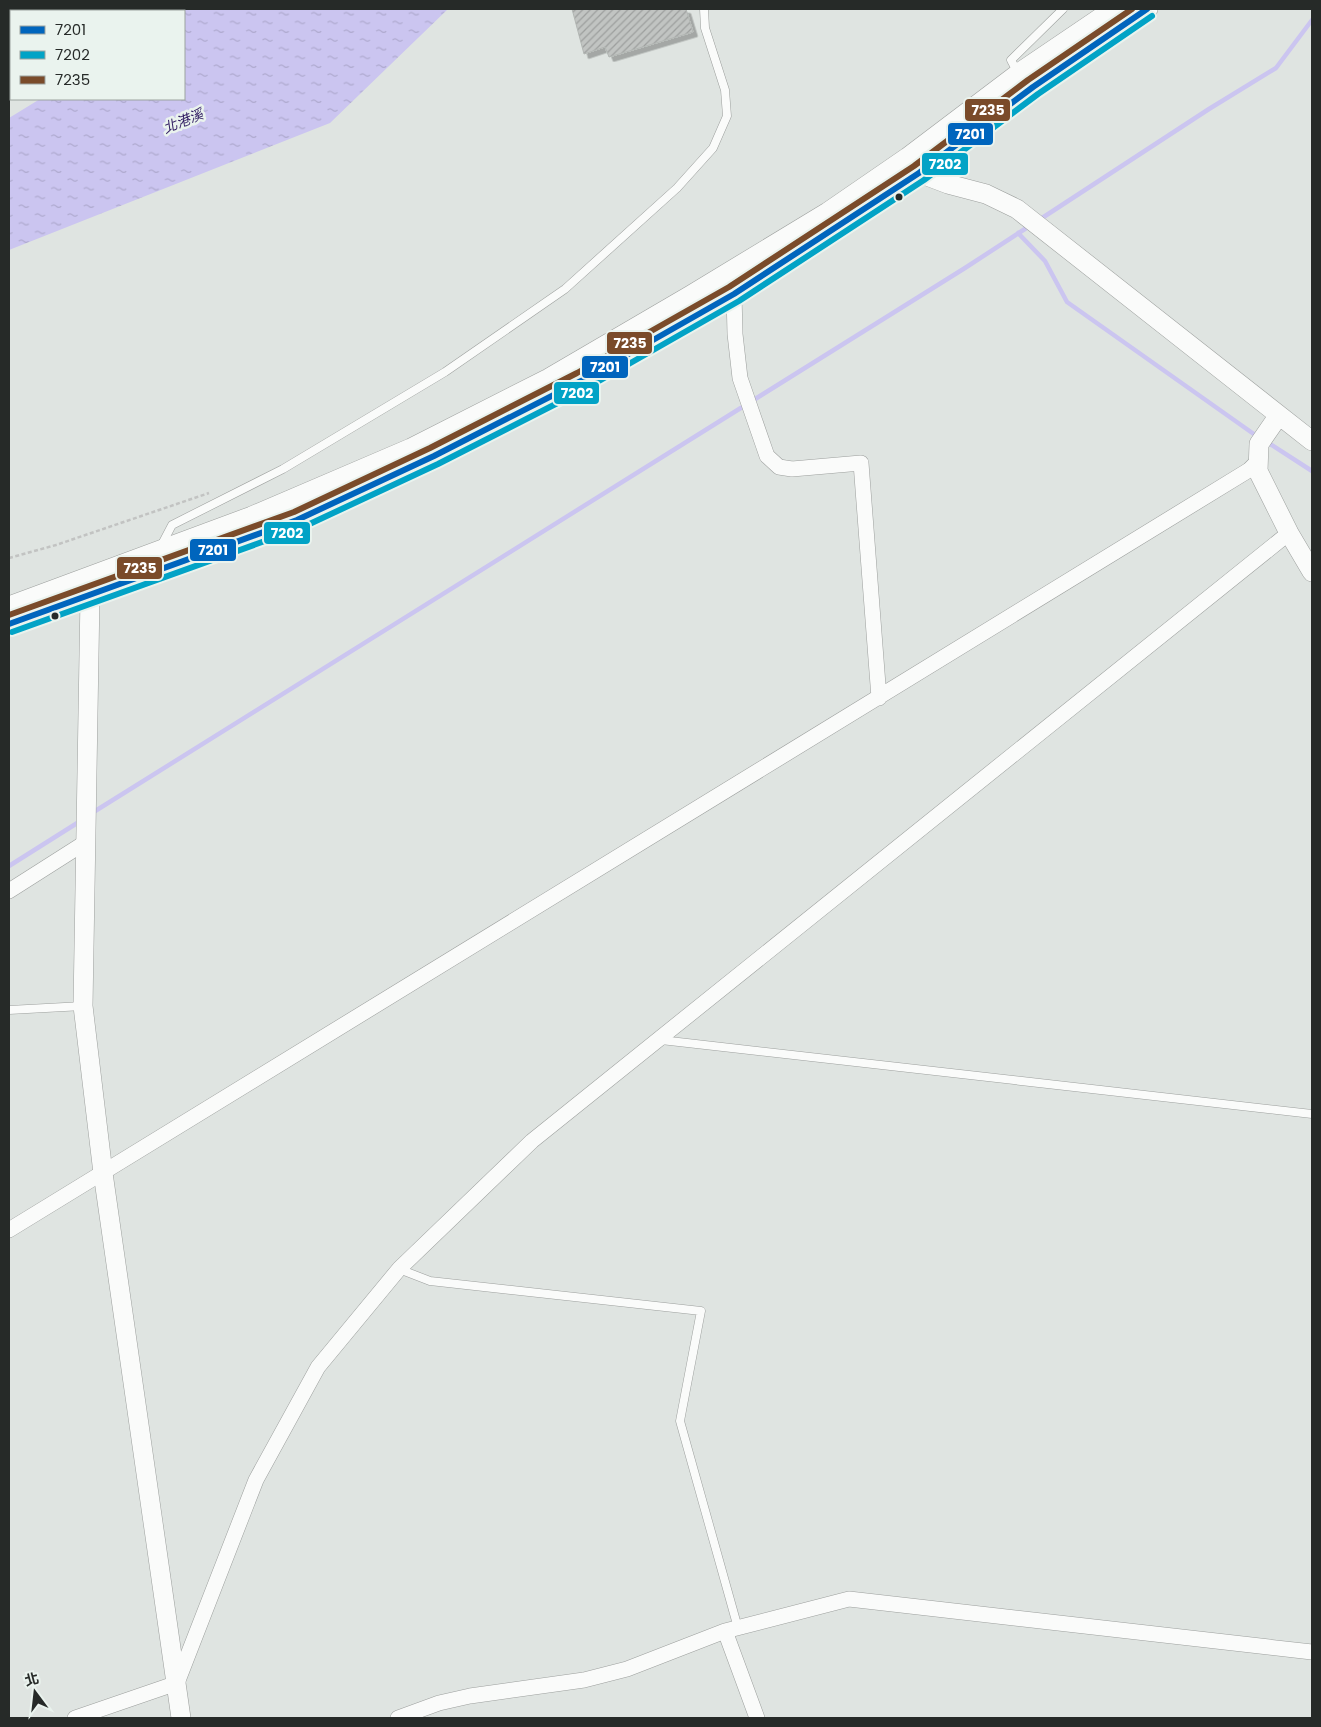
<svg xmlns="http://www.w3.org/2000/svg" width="1321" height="1727" font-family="Poppins,'Noto Sans TC',sans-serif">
	<defs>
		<pattern id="grass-dots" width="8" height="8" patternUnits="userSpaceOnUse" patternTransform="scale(1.25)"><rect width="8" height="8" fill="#d9d8f0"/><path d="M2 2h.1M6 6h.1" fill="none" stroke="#babace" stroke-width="1.8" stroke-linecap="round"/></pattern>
		<pattern id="water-ripples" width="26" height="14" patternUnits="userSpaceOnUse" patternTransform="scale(1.25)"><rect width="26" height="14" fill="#cbc5f0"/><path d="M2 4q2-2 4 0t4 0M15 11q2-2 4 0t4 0" fill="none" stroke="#aea9ce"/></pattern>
		<pattern id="building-hatch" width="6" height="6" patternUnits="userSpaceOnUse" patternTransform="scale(1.25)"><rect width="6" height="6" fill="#c1c4c2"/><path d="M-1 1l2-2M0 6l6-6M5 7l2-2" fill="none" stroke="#9d9f9e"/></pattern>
		<filter id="shadow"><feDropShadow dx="4.5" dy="4.5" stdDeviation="0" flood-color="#0004"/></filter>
	</defs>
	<rect width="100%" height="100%" fill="#dfe4e1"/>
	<!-- grass -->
	<path fill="url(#grass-dots)" d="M9 9H164L161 11H11V90L9 91Z"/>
	<!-- water -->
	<path fill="url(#water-ripples)" d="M185 9H448L330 123 9 250V118L40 99H184V11H181Z"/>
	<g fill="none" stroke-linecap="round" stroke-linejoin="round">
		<!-- stream -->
		<path stroke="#cbc5f0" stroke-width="4.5" d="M1039 220 1209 109 1276 68 1312 20
			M1018 233 1045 261 1067 302 1258 437
			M1267 442 1312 471
			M92 813 965 268 1031 225
			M9 866 82 820"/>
	</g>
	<!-- building -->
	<path fill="url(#building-hatch)" stroke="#b2b6b3" filter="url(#shadow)" d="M572 9H686L693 32 609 57 605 47 584 54Z"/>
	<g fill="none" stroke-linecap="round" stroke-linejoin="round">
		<!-- service casing -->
		<g stroke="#9c9f9d" stroke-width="9">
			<path id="service" d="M1018 73 1011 60 1063 9
				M161 546 172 525 283 469 445 372 565 289 677 188 713 148 727 116 725 90 705 28 704 9
				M9 1010 83 1006
				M661 1040 1312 1114
				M399 1269 430 1281 701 1311 680 1421 738 1628"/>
		</g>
		<!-- minor casing -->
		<g stroke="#9c9f9d" stroke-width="16">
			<path id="minor" d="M729 287 734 294 735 334 740 378 767 456 779 467 792 469 861 463 879 698
				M9 891 86 842
				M9 1230 1249 470 1258 461
				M725 1631 757 1718
				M75 1718 177 1683 256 1480 318 1367 399 1269 532 1141 1289 533
				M398 1718 439 1703 470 1696 584 1680 627 1669 725 1631 849 1599 1312 1652"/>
		</g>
		<!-- tertiary casing -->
		<g stroke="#9c9f9d" stroke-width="20">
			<path id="tertiary" d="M911 162 919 173 948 184 986 194 1017 209 1312 441
				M1279 415 1259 444 1258 471 1289 533 1312 572
				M102 588 90 596 83 1006 103 1173 181 1718"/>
		</g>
		<!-- secondary casing -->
		<g stroke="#9c9f9d" stroke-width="22">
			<path id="secondary" d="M9 607 252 517 411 449 549 379 691 296 828 213 908 158 1019 74 1115 9
				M9 624 90 596 297 520 434 456 581 381 734 294 919 173 1033 87 1147 9"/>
		</g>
		<!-- path -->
		<path stroke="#c2c3c2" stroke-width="2.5" stroke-dasharray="4 2.5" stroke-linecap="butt" d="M9 558 56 545 209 493"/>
		<!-- service -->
		<use href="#service" stroke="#fafbfa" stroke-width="8"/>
		<!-- minor -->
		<use href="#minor" stroke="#fafbfa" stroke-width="15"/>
		<!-- tertiary -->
		<use href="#tertiary" stroke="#fafbfa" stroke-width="19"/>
		<!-- secondary -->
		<use href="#secondary" stroke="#fafbfa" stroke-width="21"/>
		<!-- bus-1 casing -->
		<g stroke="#eaf3ee" stroke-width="10">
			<path id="bus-1" d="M9 624 297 520 434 456 581 381 734 294 919 173 1033 87 1147 9"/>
		</g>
		<!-- bus-2 casing -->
		<g stroke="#eaf3ee" stroke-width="10">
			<path id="bus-2" d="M12 632 301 528 438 464 585 389 739 301 924 180 1038 94 1152 16"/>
		</g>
		<!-- bus-3 casing -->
		<g stroke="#eaf3ee" stroke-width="10">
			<path id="bus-3" d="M9 615 294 512 430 448 577 373 729 287 914 166 1028 80 1132 9"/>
		</g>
		<!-- bus-1 -->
		<use href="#bus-1" stroke="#0065bd" stroke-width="6"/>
		<!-- bus-2 -->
		<use href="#bus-2" stroke="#02a3c6" stroke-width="6"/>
		<!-- bus-3 -->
		<use href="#bus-3" stroke="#7a4b2a" stroke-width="6"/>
	</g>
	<!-- markers -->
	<g fill="#262a28" stroke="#eaf3ee" stroke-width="2">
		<circle cx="899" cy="197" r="4.5"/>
		<circle cx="55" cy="616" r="4.5"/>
	</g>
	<g text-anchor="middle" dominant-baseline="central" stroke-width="5" stroke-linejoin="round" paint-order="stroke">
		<!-- water labels -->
		<g font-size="14" font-style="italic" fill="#301c62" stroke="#eaf3ee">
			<text transform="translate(183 121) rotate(-22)">北港溪</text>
		</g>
	</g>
	<g stroke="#eaf3ee" stroke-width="2">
		<rect x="964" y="98" width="47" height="24" rx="5" fill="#7a4b2a"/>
		<rect x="947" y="122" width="47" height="24" rx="5" fill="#0065bd"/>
		<rect x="921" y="152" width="48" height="24" rx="5" fill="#02a3c6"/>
		<rect x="606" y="331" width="47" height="24" rx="5" fill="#7a4b2a"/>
		<rect x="581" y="355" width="48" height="24" rx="5" fill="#0065bd"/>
		<rect x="553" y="381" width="47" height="24" rx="5" fill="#02a3c6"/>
		<rect x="263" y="521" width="48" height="24" rx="5" fill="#02a3c6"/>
		<rect x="189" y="538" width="48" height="24" rx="5" fill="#0065bd"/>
		<rect x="116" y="556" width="47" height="24" rx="5" fill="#7a4b2a"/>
	</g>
	<g font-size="14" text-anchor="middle" font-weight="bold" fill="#fff">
		<text x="988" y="115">7235</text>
		<text x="970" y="139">7201</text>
		<text x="945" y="169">7202</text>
		<text x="630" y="348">7235</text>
		<text x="605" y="372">7201</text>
		<text x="577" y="398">7202</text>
		<text x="287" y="538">7202</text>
		<text x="213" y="555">7201</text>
		<text x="140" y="573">7235</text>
	</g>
	<!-- border -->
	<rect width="1321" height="1727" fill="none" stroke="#262a28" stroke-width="20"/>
	<!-- legend -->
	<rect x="10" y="10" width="175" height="90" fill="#eaf3ee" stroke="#9ca39f"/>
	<rect x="20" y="26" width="25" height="8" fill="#0065bd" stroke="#9ca39f"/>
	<text x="55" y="35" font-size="15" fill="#262a28">7201</text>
	<rect x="20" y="51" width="25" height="8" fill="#02a3c6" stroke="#9ca39f"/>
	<text x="55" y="60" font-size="15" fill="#262a28">7202</text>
	<rect x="20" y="76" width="25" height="8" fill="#7a4b2a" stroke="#9ca39f"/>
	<text x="55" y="85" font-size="15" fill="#262a28">7235</text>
	<!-- north arrow -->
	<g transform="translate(35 1692) rotate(345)" stroke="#eaf3ee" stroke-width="4" paint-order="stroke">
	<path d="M0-4L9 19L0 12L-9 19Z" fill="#262a28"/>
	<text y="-8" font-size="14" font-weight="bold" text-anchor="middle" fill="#262a28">北</text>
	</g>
</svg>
